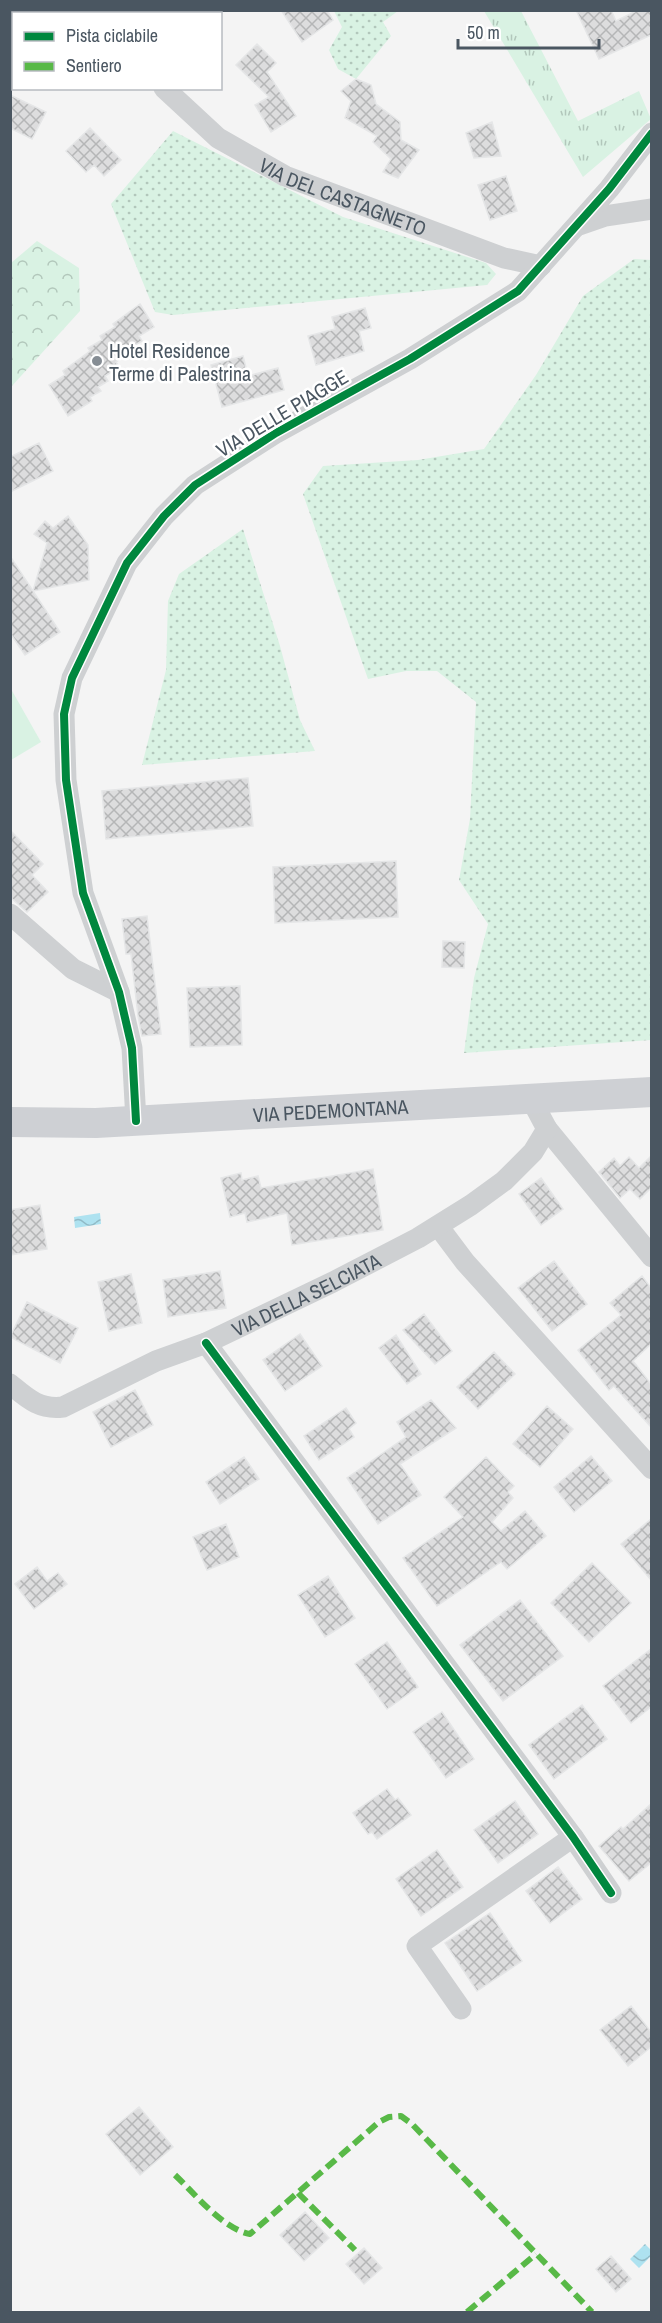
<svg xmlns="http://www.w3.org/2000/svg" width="662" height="2323" font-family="'Archivo Narrow',sans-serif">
	<defs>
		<pattern id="grass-dots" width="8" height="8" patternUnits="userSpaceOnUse" patternTransform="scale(1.5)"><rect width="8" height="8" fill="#d9f2e3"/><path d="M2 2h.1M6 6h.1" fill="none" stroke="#b2c7bb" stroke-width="1.8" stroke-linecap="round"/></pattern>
		<pattern id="forest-crowns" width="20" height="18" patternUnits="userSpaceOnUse" patternTransform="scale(1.5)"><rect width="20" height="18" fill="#d9f2e3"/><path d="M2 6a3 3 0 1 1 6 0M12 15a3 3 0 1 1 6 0" fill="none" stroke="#b2c7bb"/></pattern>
		<pattern id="park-tufts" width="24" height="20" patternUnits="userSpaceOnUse" patternTransform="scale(1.5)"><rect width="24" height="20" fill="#d9f2e3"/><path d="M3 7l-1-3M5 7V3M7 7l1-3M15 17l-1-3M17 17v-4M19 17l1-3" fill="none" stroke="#b2c7bb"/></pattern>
		<pattern id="water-waves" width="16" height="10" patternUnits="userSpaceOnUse" patternTransform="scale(1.5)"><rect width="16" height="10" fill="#aee2f0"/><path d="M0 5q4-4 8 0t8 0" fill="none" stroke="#90bac6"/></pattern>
		<pattern id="building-cross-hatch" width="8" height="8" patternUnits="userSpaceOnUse" patternTransform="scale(1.5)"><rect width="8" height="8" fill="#ddddde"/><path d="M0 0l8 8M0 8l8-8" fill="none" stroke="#b5b6b7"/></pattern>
	</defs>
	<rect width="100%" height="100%" fill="#f4f4f4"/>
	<!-- grass -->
	<path fill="url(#grass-dots)" d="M11 10H79V11L76 14H14V72L11 74Z
		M334 11H398L383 22 391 36 356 79 338 69 329 50 342 27Z
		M173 131 343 217 486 263 496 274 487 285 173 315 155 312 111 204Z
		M634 259 652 260 651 1040 464 1053 474 978 488 924 459 880 470 819 476 702 437 671H406L368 679 303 494 323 466 418 460 484 449 536 375 583 296Z
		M243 529 280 646 300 720 315 751 142 765 166 670 168 601 179 574Z"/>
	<!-- forest -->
	<path fill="url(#forest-crowns)" d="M37 241 79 268 80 311 11 387V263Z"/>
	<!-- park -->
	<path fill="url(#park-tufts)" d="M484 11H521L578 121 639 91 651 119 583 177Z"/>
	<!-- pitch -->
	<path fill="#d9f2e3" d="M11 689 41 742 11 760H10Z"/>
	<!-- water -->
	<path fill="url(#water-waves)" d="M100 1213 101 1224 75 1228 74 1217Z
		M645 2244 651 2250V2256L639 2268 630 2259Z"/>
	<!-- building -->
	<path fill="url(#building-cross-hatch)" stroke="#e5e6e7" stroke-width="1.5" d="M281 10H327L333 20 302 42Z
		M576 10H611L616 21 638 10H651V35L599 59Z
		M257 44 276 63 267 72 296 116 271 132 255 105 269 97 236 65Z
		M356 79 371 85 376 104 400 122 401 140 419 150 398 178 383 172 391 159 373 142 377 136 345 118 351 101 341 91Z
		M10 95 46 112 32 139 10 128Z
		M492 122 501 156 474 158 466 133Z
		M90 128 121 160 104 176 94 165 86 172 66 151Z
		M506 176 517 211 490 220 478 185Z
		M140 304 154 327 139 336 142 341 126 350 128 354 116 362 119 367 105 376 108 381 98 387 101 391 90 397 92 401 68 416 49 385 65 375 63 371 90 351 88 348 102 340 100 336 115 327 113 324Z
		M365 308 371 328 359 331 364 351 316 365 308 336 335 329 332 317Z
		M243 356 248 376 278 368 284 390 222 407 211 365Z
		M39 443 53 471 10 492V457Z
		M68 516 88 545 89 580 33 591 60 632 25 655 10 633V556L33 591 47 543 34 534 45 521 53 528Z
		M248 778 253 826 106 839 102 791Z
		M10 830 43 864 32 875 48 892 27 912 10 897Z
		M396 861 398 917 275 923 273 867Z
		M147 916 161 1034 142 1036 138 1016 131 954H126L122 919Z
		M443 941 465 942 464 968 442 967Z
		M240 986 242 1045 190 1047 187 988Z
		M651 1156V1188L640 1199 630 1189 620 1198 599 1172 614 1158 620 1166 629 1157 639 1168Z
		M373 1169 383 1230 292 1245 287 1213 247 1222 245 1213 230 1217 221 1178 241 1173 242 1180 258 1176 261 1188Z
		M541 1178 563 1209 541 1225 519 1194Z
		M40 1205 47 1249 10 1255V1210Z
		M554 1261 587 1304 552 1331 518 1288Z
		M220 1271 226 1308 168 1317 163 1280Z
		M131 1274 142 1323 109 1331 98 1282Z
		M642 1276 651 1288V1344L633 1361 651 1384V1427L614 1386 609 1390 578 1350 621 1315 610 1303Z
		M27 1302 78 1328 60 1363 10 1337Z
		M424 1314 452 1351 435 1364 403 1330Z
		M300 1334 322 1366 285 1391 263 1360Z
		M396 1335 421 1374 407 1384 379 1348Z
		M494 1352 515 1374 478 1409 457 1387Z
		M135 1390 153 1425 111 1447 93 1412Z
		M431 1400 456 1428 400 1464 421 1495 378 1524 347 1478 406 1437 397 1422Z
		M547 1406 573 1429 540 1467 513 1444Z
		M346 1408 356 1423 349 1429 354 1437 319 1460 304 1436Z
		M591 1456 612 1481 574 1512 554 1487Z
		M244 1457 259 1479 220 1504 206 1482Z
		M486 1457 514 1486 508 1492 513 1498 492 1522 501 1531 525 1511 546 1536 507 1569 501 1562 437 1606 403 1558 463 1517 444 1497Z
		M651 1519V1580L621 1544Z
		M226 1524 239 1557 207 1570 193 1537Z
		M592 1563 631 1603 589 1642 551 1603Z
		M37 1567 47 1581 58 1573 67 1584 34 1609 15 1584Z
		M328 1576 355 1618 325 1637 298 1595Z
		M520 1600 563 1656 503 1701 460 1645Z
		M387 1642 418 1687 387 1709 355 1664Z
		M651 1649V1707L631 1723 603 1686Z
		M582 1705 607 1739 554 1779 529 1745Z
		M442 1712 474 1759 446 1778 413 1732Z
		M387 1789 395 1800 398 1798 411 1815 377 1839 372 1832 368 1834 353 1813Z
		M515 1801 538 1834 498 1863 474 1830Z
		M651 1804V1863L629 1881 599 1846 621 1827 623 1829Z
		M437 1850 463 1887 421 1916 396 1879Z
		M558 1867 582 1899 550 1923 526 1891Z
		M490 1913 522 1961 477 1991 445 1943Z
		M631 2006 651 2032V2047L628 2066 600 2030Z
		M139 2107 173 2147 140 2175 106 2134Z
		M305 2212 329 2238 304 2261 280 2235Z
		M364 2248 382 2268 364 2284 346 2264Z
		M611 2256 631 2279 616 2292 596 2269Z"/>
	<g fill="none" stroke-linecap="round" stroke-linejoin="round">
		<!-- street -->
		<g stroke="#ced0d2" stroke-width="21">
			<path d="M114 10 116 14"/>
			<path id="s1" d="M164 88 218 138 285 176 504 258 541 266"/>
			<path d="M579 225 605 216 652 209"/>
			<path d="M10 914 73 969 119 992"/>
			<path d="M136 1121 132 1048 119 992 83 893 66 780 64 714 72 678 127 563 164 516 195 485 276 433 410 359 518 291 609 189 652 133"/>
			<path d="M547 1129 652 1257"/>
			<path d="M438 1226 465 1262 652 1469"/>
			<path d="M206 1343 573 1837 611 1893"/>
			<path id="s2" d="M10 1384C27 1398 39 1410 63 1407L156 1361 206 1343 333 1282 418 1238 471 1205 504 1181 533 1152 547 1129 531 1099"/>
			<path d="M461 2009 417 1946 573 1837"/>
		</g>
		<!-- secondary -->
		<path stroke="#ced0d4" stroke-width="30" id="s3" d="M10 1122 96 1123 652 1092"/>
		<!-- quiet -->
		<path stroke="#58b947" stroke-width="6" stroke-dasharray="12 6" stroke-linecap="butt" d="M175 2175C195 2194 223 2229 250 2234L379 2122 389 2117 401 2116 412 2124 592 2312
			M298 2193 355 2250
			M467 2312 536 2254"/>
		<!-- cycleway casing -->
		<g stroke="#fff" stroke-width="11">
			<path id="cycleway" d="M136 1121 132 1048 119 992 83 893 66 780 64 714 72 678 127 563 164 516 195 485 276 433 410 359 518 291 609 189 652 133
				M206 1343 573 1837 611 1893"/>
		</g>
		<!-- cycleway -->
		<use href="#cycleway" stroke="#00873e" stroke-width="8"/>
	</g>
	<!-- markers -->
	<circle fill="#868d94" stroke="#fff" stroke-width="2" cx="97" cy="361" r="6"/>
	<g text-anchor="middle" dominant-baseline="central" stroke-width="5" stroke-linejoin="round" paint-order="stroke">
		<!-- street labels -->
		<g font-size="20" fill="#4a5661" stroke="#fff">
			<text stroke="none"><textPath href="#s1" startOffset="212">VIA DEL CASTAGNETO</textPath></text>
			<text transform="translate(282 413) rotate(-31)">VIA DELLE PIAGGE</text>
			<text stroke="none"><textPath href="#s3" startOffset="321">VIA PEDEMONTANA</textPath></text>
			<text stroke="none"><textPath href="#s2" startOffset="328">VIA DELLA SELCIATA</textPath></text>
		</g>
		<!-- poi labels -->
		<g font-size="20" fill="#4a5661" stroke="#fff" text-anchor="start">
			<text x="109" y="350">Hotel Residence<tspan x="109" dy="23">Terme di Palestrina</tspan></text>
		</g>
	</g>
	<!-- border -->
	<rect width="662" height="2323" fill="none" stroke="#4a5661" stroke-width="24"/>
	<!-- legend -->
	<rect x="12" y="12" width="210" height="78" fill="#ffffff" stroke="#b7bbc0" stroke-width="1.5"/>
	<rect x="24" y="32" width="30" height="9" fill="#00873e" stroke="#b7bbc0" stroke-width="1.5"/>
	<text x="66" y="42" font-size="18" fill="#4a5661">Pista ciclabile</text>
	<rect x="24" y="62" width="30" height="9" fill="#58b947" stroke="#b7bbc0" stroke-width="1.5"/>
	<text x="66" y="72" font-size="18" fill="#4a5661">Sentiero</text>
	<!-- scale -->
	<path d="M458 39v9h141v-9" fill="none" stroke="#4a5661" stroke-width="3"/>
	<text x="467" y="39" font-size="18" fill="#4a5661" stroke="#ffffff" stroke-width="4.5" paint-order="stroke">50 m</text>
</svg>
